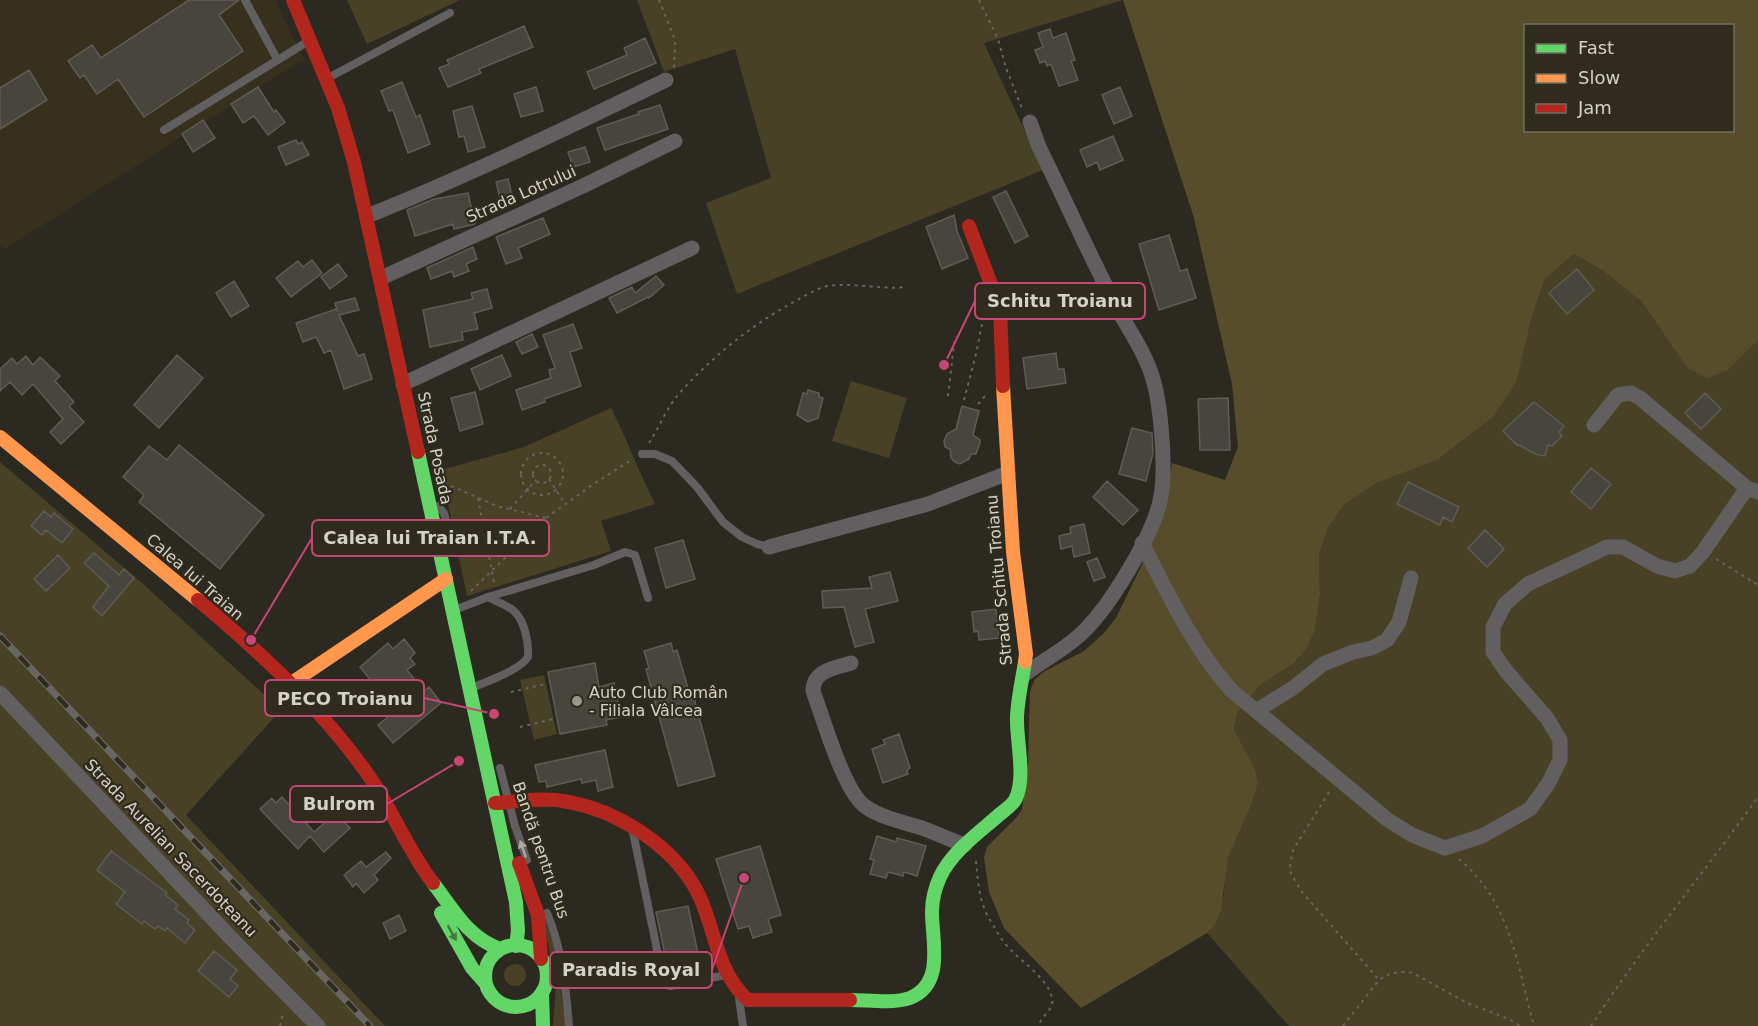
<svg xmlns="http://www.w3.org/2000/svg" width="1758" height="1026" font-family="'DejaVu Sans',sans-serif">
	<rect width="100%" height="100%" fill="#2c2921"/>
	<!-- built -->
	<path fill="#36301d" d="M0 0H275L304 59 5 249 0 245Z"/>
	<!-- green -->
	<path fill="#494126" d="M347 0H460L367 44Z
		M637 0H1123L984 43 1043 170 737 294 706 203 771 178 735 49 664 72Z
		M1574 254 1602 270 1642 302 1687 368 1758 340V1026H1289L1207 933 1215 925 1224 894 1225 872 1228 858 1251 806 1258 783 1255 769 1234 729 1238 712 1260 685 1294 663 1306 650 1315 631 1320 594 1319 554 1328 528 1344 505 1377 483 1437 460 1492 418 1545 279Z
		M851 381 907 398 889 458 832 441Z
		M611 408C627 440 639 472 655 504L601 521 611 551 467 596 441 470 524 447Z
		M0 462 142 583 281 710 186 815 385 1026H0Z
		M544 675 557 734 534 740 520 680Z
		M541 906 554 944 566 1026H553L557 975 549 950Z
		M504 975a11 11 0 1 1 22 0a11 11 0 1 1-22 0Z"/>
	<!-- forest -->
	<path fill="#574d2b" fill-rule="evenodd" d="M1123 0H1758V340L1728 370 1707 378 1687 368 1642 302 1602 270 1574 254 1545 279 1532 315 1516 383 1492 418 1437 460 1377 483 1344 505 1328 528 1319 554 1320 594 1315 631 1306 650 1294 663 1260 685 1238 712 1234 729 1255 769 1258 783 1251 806 1228 858 1221 910 1215 925 1207 933 1081 1008 1004 928 989 892 984 857 987 847 1017 817 1022 809 1028 765 1030 691 1035 679 1045 671 1084 651 1104 633 1116 618 1150 548 1166 501 1172 463 1225 480 1238 447 1232 384 1194 218ZM1526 26H1732V130H1526Z"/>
	<!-- building -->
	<path fill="#48453e" stroke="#5e5c54" stroke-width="1.5" d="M189 0H239L219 15 243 51 144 117 118 79 97 94 84 75 80 78 68 61 92 45 101 58Z
		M524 26 533 47 479 69 481 73 448 87 439 68 449 64 447 60Z
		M1050 29 1053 38 1066 33 1075 60 1071 61 1078 80 1059 86 1051 64 1047 66 1045 61 1040 63 1035 50 1043 47 1038 33Z
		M645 38 656 63 594 89 587 72 627 55 624 48Z
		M29 70 47 100 0 129V88Z
		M402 82 416 117 420 115 430 144 408 153 393 110 389 111 381 91Z
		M258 87 274 112 276 110 285 122 268 135 254 116 243 123 231 104Z
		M536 87 543 111 521 117 514 94Z
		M1120 87 1132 116 1114 124 1102 95Z
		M660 105 668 129 605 150 597 128 639 114 638 112Z
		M472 106 485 147 468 152 464 136 459 137 453 111Z
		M203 120 215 138 193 152 182 134Z
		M1113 136 1123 160 1100 170 1097 162 1087 167 1080 150Z
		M296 140 298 144 302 142 309 155 286 165 278 147Z
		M585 147 590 162 573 167 568 152Z
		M508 179 513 200 501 203 496 182Z
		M1006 191 1028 236 1015 243 993 197Z
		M468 193 475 224 454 229 453 224 415 236 407 210 434 199Z
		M954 215 957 231 968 258 942 269 926 227Z
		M543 218 550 234 518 248 522 258 506 264 496 237Z
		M1169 235 1180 271 1187 269 1196 298 1159 310 1139 244Z
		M473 247 477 259 466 264 469 271 454 277 452 271 431 279 427 268Z
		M312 260 322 273 291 297 276 278 298 261 303 267Z
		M338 264 347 276 330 289 321 277Z
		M1577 269 1594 290 1567 314 1549 293Z
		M656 276 664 285 649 298 648 297 617 313 609 298 632 287 635 293Z
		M234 281 249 306 231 317 216 293Z
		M487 289 492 308 474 313 478 329 462 332 463 340 430 347 423 310 473 299 471 293Z
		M355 298 359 310 339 315 358 356 364 354 372 379 344 389 331 350 324 353 316 337 303 342 296 323 336 309 337 310 335 303Z
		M573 324 582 348 570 352 581 386 544 399 545 402 522 410 516 390 551 378 549 370 555 368 543 335Z
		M532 334 538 347 522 354 516 342Z
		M1056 353 1058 369H1064L1066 383 1027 389 1023 358Z
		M177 355 203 378 159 428 134 405Z
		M502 355 511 376 480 390 471 369Z
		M26 356 33 365 40 357 60 376 55 381 74 402 69 406 84 422 61 444 50 432 63 419 33 384 22 395 10 382 0 391V369L12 358 17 364Z
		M808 390 819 393V397L823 398 818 418 808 422 797 415 803 393 807 394Z
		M475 392 483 424 460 431 451 398Z
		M1705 393 1721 409 1701 429 1685 413Z
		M1228 398 1230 450H1200L1198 399Z
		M1534 402 1564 426 1559 432 1562 436 1552 446 1548 445 1545 456 1535 454 1519 445 1518 446 1503 431Z
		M962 406 979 411 973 435 980 440V443L976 454H971L969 459 960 464 955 462 951 458 950 449 945 447 944 441 947 434 956 429Z
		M1132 428 1152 433 1153 453 1146 481 1119 474Z
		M179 445 264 515 220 569 139 502 144 495 123 477 149 446 167 460Z
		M1591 468 1611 484 1591 509 1571 492Z
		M1107 481 1138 510 1123 525 1093 497Z
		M1408 482 1459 507 1452 522 1443 517 1440 525 1397 504Z
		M44 511 51 517 54 513 73 529 62 543 46 530 42 535 31 526Z
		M1084 524 1090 553 1074 557 1072 546 1061 549 1059 536 1071 533 1070 527Z
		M1485 530 1504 549 1487 567 1468 548Z
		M683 540 695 579 666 588 655 548Z
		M94 553 119 575 124 569 134 578 102 616 93 607 109 586 84 563Z
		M58 555 70 568 46 591 34 579Z
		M1097 558 1105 577 1094 581 1087 562Z
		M890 572 898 601 865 609 874 642 855 647 844 607 823 608 822 591 872 588 869 577Z
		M996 609 999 638 979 640 978 631 974 632 972 612Z
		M404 639 415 653 410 658 415 664 407 670 424 691 429 687 441 703 393 743 378 725 399 708 385 690 381 693 360 667 388 643 393 649Z
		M671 643 673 652 677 650 691 699 694 698 715 776 678 786 646 669 649 668 644 651Z
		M595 663 599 687 614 683 621 717 606 720 607 725 560 734 548 672Z
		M899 734 910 768 907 770 908 774 883 783 872 749 885 744 883 740Z
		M605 750 613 787 598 791 596 780 582 783 581 779 547 787 546 781 539 782 535 765Z
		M282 797 314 832 336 813 350 828 324 852 310 836 298 849 260 809 272 798 276 803Z
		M877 836 896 842 897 838 926 846 917 876 904 872 903 876 888 872 886 878 870 874 874 860 870 859Z
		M760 846 781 915 768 919 772 932 753 938 749 926 738 929 716 859Z
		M111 851 167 893 165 895 178 905 175 909 189 920 187 923 195 930 185 943 167 928 165 931 158 926 155 929 144 921 142 924 116 904 125 892 97 870Z
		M386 852 391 858 374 875 378 880 364 893 356 883 353 887 344 875 361 861 366 867Z
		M688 906 702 973 670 979 656 912Z
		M399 915 406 931 390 939 383 923Z
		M214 951 237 970 230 979 238 986 229 997 198 971Z"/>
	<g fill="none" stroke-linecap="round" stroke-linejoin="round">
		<!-- path -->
		<path stroke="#676462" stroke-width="2" stroke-dasharray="3 4.5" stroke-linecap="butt" d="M659 0 675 40 674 69
			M979 0 998 39 1006 68 1023 111
			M948 396 955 336
			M964 400 976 354 983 319
			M978 404 986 395
			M649 443C659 428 666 409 678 395 711 357 754 323 799 299 808 294 818 288 828 286 854 282 880 290 906 287
			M521 474a21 21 0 1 1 42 0a21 21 0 1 1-42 0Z
			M533 474a9 9 0 1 1 18 0a9 9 0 1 1-18 0Z
			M549 479 565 504
			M444 483 497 506 546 518
			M478 498 494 583
			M510 509 536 480
			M1716 559 1758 585
			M471 591 546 518 592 485 633 459
			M511 692 546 684
			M520 727 553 719
			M1329 792 1293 850 1290 865 1291 874 1302 892 1379 980
			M1459 859C1511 902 1517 965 1534 1026
			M976 861C978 882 979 902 990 920 996 930 1001 940 1009 948 1022 963 1056 983 1052 1006L1037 1026
			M280 1026 283 1012
			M1343 1026 1379 980C1390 972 1400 971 1413 973L1467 1003 1509 1019 1520 1026
			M1591 1026C1642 947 1703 874 1758 797"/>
		<!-- lane -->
		<path stroke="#625f60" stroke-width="8" d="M245 0 277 59
			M328 78 450 13
			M164 130 307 42
			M642 454H655L672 461 697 487 723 522 742 537 757 544 769 547
			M438 506 444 513 450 539
			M457 609 488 597 594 565 625 552 635 555 648 598
			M474 687C488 681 520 670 528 657 529 644 525 621 514 611 507 605 497 602 488 597
			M500 768 515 826 527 860
			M633 832 664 984 670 986 726 975
			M547 913C562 948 566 988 569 1026
			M739 998 743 1026"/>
		<!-- street -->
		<path stroke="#625f60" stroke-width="15" d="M367 216C469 175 567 128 666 80
			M381 278 583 186 675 141
			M403 384 692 248
			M1594 425 1618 395 1631 393 1640 398 1747 488 1758 492
			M1142 543C1168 594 1193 647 1231 690L1388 820 1412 835 1445 848 1482 836 1530 809 1548 784 1560 760V740L1547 718 1506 671 1493 652V627L1505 604 1528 584 1607 547H1623L1657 566 1675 571 1690 566 1703 552 1747 488
			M769 547 928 504 1008 473
			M851 663C835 668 813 670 813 691 823 717 844 793 866 807 882 818 903 822 922 828 936 833 950 840 965 845
			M1024 675C1043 660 1066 649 1083 632 1110 606 1155 533 1161 496 1166 468 1161 406 1153 379 1144 349 1125 325 1112 298 1086 248 1064 197 1039 147L1030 122
			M0 693 230 937 318 1026
			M1256 711 1293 688 1323 664 1353 652 1372 648 1387 640 1399 622 1411 578"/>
		<!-- fast -->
		<path stroke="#63d668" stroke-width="14" d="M418 452 516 902 518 931 516 946
			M433 883C454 910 467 937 500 949
			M441 913 472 968 486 984
			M485 976a31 31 0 1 1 62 0a31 31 0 1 1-62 0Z
			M542 992 543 1026
			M850 1000C868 1000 893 1004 910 998 945 984 932 941 932 912 932 900 935 888 940 877 952 851 980 832 1000 814 1005 810 1014 804 1016 798 1026 776 1016 740 1017 716 1018 698 1022 680 1025 662"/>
		<!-- slow -->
		<path stroke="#ff974d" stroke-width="14" d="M1003 386 1013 552 1026 654 1025 662
			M0 437 198 600
			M290 684 446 579"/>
		<!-- jam -->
		<path stroke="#b3261e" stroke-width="14" d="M293 0 338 108 354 162 418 452
			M969 226 1000 308 1003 386
			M198 600C262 654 328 714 375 785 395 817 410 853 433 883
			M495 803C517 802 541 797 563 801 619 810 680 849 702 902 716 937 719 974 748 1000H850
			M519 863 538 915 541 959"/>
		<!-- rail casing -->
		<g stroke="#686665" stroke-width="7">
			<path id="rail" d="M0 636 370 1026"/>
		</g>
		<!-- rail -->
		<use href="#rail" stroke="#302c1d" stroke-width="4.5" stroke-dasharray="14" stroke-linecap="butt"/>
	</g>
	<!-- one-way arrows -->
	<defs><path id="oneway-solid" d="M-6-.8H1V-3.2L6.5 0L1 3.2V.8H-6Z" transform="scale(1.5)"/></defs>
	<use fill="#aca9a4" href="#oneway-solid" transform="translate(523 849) rotate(-109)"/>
	<use fill="#47783f" href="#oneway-solid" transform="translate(452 933) rotate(61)"/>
	<!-- markers -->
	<circle fill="#99968e" stroke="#302c1d" stroke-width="2" cx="577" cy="701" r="6"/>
	<g text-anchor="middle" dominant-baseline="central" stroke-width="4.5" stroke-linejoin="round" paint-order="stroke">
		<!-- street labels -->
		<g font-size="16" fill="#d4d1c8" stroke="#302c1d">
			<text transform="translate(521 194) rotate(-24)">Strada Lotrului</text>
			<text transform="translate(435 448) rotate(78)">Strada Posada</text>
			<text transform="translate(195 577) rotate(41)">Calea lui Traian</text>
			<text transform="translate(999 580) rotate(-95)">Strada Schitu Troianu</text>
			<text transform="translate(171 848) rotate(46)">Strada Aurelian Sacerdoțeanu</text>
			<text transform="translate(541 850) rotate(71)">Bandă pentru Bus</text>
		</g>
		<!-- poi labels -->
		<g font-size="16" fill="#d4d1c8" stroke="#302c1d" text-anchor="start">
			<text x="589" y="692">Auto Club Român<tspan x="589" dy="18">- Filiala Vâlcea</tspan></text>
		</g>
	</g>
	<!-- callouts -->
	<path fill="none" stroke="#c64676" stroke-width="2" d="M944 365L975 301M251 640L312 538M494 714L424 698M459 761L387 804M744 878L712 970"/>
	<g fill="#c64676" stroke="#302c1d" stroke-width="2">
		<circle cx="944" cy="365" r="6"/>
		<circle cx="251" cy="640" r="6"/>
		<circle cx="494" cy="714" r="6"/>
		<circle cx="459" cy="761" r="6"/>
		<circle cx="744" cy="878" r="6"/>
	</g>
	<g fill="#302c1d" stroke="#c64676" stroke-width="2">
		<rect x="975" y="283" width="170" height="36" rx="6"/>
		<rect x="312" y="520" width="237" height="36" rx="6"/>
		<rect x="265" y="680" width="159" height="36" rx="6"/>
		<rect x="290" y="786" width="97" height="36" rx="6"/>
		<rect x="550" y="952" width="162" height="36" rx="6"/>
	</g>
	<g font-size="18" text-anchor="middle" font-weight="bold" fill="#d4d1c8">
		<text x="1060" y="307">Schitu Troianu</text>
		<text x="430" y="544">Calea lui Traian I.T.A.</text>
		<text x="345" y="705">PECO Troianu</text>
		<text x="339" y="810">Bulrom</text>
		<text x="631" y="976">Paradis Royal</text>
	</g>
	<!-- legend -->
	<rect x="1524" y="24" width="210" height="108" fill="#302c1d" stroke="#726e61" stroke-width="1.5"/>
	<rect x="1536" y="44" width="30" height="9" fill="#63d668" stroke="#726e61" stroke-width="1.5"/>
	<text x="1578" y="54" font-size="18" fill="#d4d1c8">Fast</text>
	<rect x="1536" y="74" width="30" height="9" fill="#ff974d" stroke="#726e61" stroke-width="1.5"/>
	<text x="1578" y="84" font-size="18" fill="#d4d1c8">Slow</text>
	<rect x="1536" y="104" width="30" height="9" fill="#b3261e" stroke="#726e61" stroke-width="1.5"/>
	<text x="1578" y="114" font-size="18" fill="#d4d1c8">Jam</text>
</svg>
